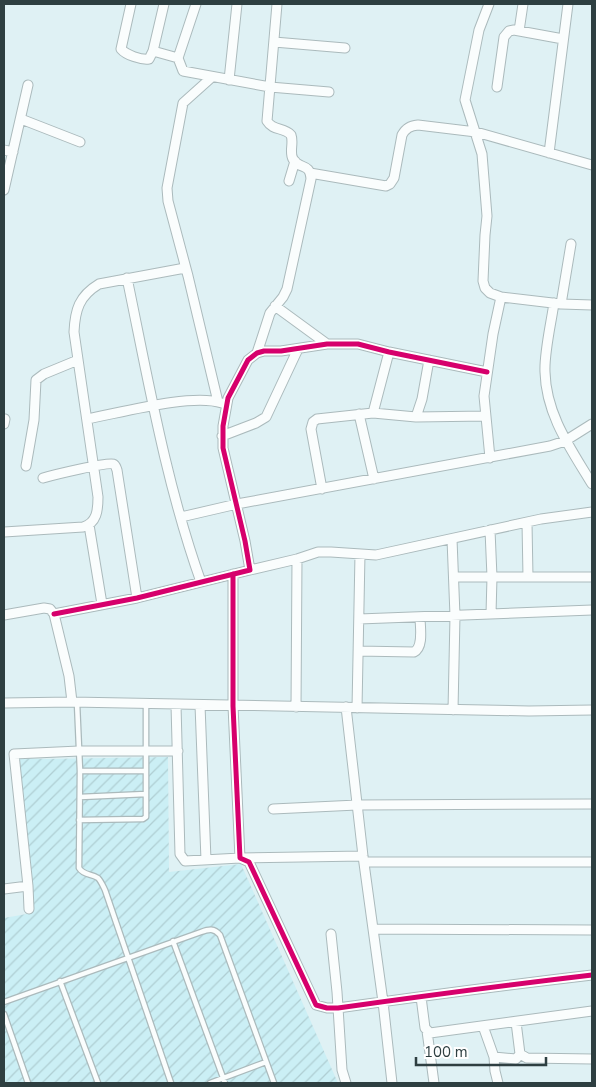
<svg xmlns="http://www.w3.org/2000/svg" width="596" height="1087" font-family="'Nunito Sans',sans-serif">
	<defs>
		<pattern id="industrial-furrows" width="10" height="10" patternUnits="userSpaceOnUse" patternTransform="scale(1.25)"><rect width="10" height="10" fill="#cbeff5"/><path d="M-1 1l2-2M0 10L10 0M9 11l2-2" fill="none" stroke="#afced3"/></pattern>
	</defs>
	<rect width="100%" height="100%" fill="#dff1f4"/>
	<!-- industrial -->
	<path fill="url(#industrial-furrows)" d="M168 757 169 872 241 864 338 1083H4V918L32 913 17 758 47 759Z"/>
	<g fill="none" stroke-linecap="round" stroke-linejoin="round">
		<!-- lane casing -->
		<g stroke="#abbabc" stroke-width="7">
			<path id="lane" d="M77 703 80 771 79 868C84 876 91 873 98 878 101 881 103 886 105 890L171 1083
				M80 771H146
				M80 797 146 794
				M79 820 143 819 146 817V704
				M173 941 225 1083
				M60 981 98 1083
				M4 1002 201 932C209 929 214 928 220 935L274 1083
				M4 1014 28 1083
				M210 1083 266 1062"/>
		</g>
		<!-- street casing -->
		<g stroke="#abbabc" stroke-width="11">
			<path id="street" d="M131 4 121 49C126 55 141 60 149 59L153 51
				M164 4 153 51 178 58 183 71 270 87 329 92
				M489 4 479 30 465 100 482 154 487 216 485 235 483 281 485 288 490 293 501 297 561 304 592 305
				M519 31 523 4
				M274 42 345 48
				M178 58 196 4
				M212 77 183 103 167 188 168 201 188 276 218 402
				M229 80 237 4
				M497 87 504 37 509 31 514 30 563 39
				M21 119 80 142
				M4 150 13 152
				M549 153 568 4
				M310 173 386 186 390 184 394 178 402 135C406 128 410 126 418 125L476 132 592 165
				M289 181 295 161
				M4 190 28 85
				M127 278C148 379 166 484 201 582
				M554 303C551 324 544 353 545 372 546 415 571 449 592 484
				M561 304 571 244
				M275 306 327 344
				M257 353 270 313 283 297 287 289 311 179C310 162 299 170 293 159 289 152 294 143 291 135 284 127 273 131 267 121L277 4
				M373 413 389 352
				M359 414 374 479
				M416 417 422 399 429 360
				M87 419C120 413 191 393 222 403
				M4 424 5 419
				M222 436 256 423 266 417 298 349
				M490 458 484 396 493 334 501 297
				M26 466 34 420 36 380 44 374 78 360
				M43 478C53 475 107 462 113 464 116 465 116 468 117 470L137 598
				M322 489 311 429 313 422 317 419 373 413 416 417 486 416
				M181 517 237 504 550 446 565 441 592 424
				M527 523 528 577
				M89 525 102 604
				M490 530 492 577 491 614
				M4 532 83 527C97 523 98 510 98 497L74 332C75 310 79 296 99 284L185 268
				M452 539 455 616 453 710
				M250 570 297 559 318 552H331L376 555 541 519 592 512
				M233 574V706L240 858 249 862 316 1005 327 1008H338C423 996 507 985 592 975
				M454 577H592
				M54 614 137 598 250 570 245 541 223 448V426L228 398 248 360 257 353 264 351H281L327 344H358L389 352 487 372
				M4 615 44 608 50 609 54 614 69 676 72 702
				M359 619 592 610
				M358 651 414 652C424 647 420 627 420 617
				M4 703 72 702 529 711 592 710
				M176 705 180 854 185 861 240 858 363 856
				M200 705 206 860
				M296 707 297 559
				M346 707 363 856 383 1002 392 1083
				M357 708 360 554
				M273 809 357 805 592 804
				M364 862H592
				M4 889 28 886
				M29 909 28 886 14 754 79 751H178
				M373 929 592 930
				M331 934 337 992 342 1070 346 1083
				M421 997 425 1028 430 1033 592 1011
				M516 1022 520 1054 527 1058 592 1059
				M483 1026 494 1057 495 1071 498 1083
				M427 1031 434 1083
				M494 1057 516 1059 520 1054"/>
		</g>
		<!-- lane -->
		<use href="#lane" stroke="#fafdfd" stroke-width="4.5"/>
		<!-- street -->
		<use href="#street" stroke="#fafdfd" stroke-width="9"/>
		<!-- cycleway casing -->
		<g stroke="#fff" stroke-width="8">
			<path id="cycleway" d="M233 574V706L240 858 249 862 316 1005 327 1008H338C423 996 507 985 592 975
				M54 614 137 598 250 570 245 541 223 448V426L228 398 248 360 257 353 264 351H281L327 344H358L389 352 487 372"/>
		</g>
		<!-- cycleway -->
		<use href="#cycleway" stroke="#d6006c" stroke-width="5"/>
	</g>
	<!-- border -->
	<rect width="596" height="1087" fill="none" stroke="#2e3f41" stroke-width="10"/>
	<!-- scale -->
	<path d="M416 1057v8h130v-8" fill="none" stroke="#2e3f41" stroke-width="2.5"/>
	<text x="424" y="1057" font-size="15" fill="#2e3f41" stroke="#ffffff" stroke-width="4" paint-order="stroke">100 m</text>
</svg>
